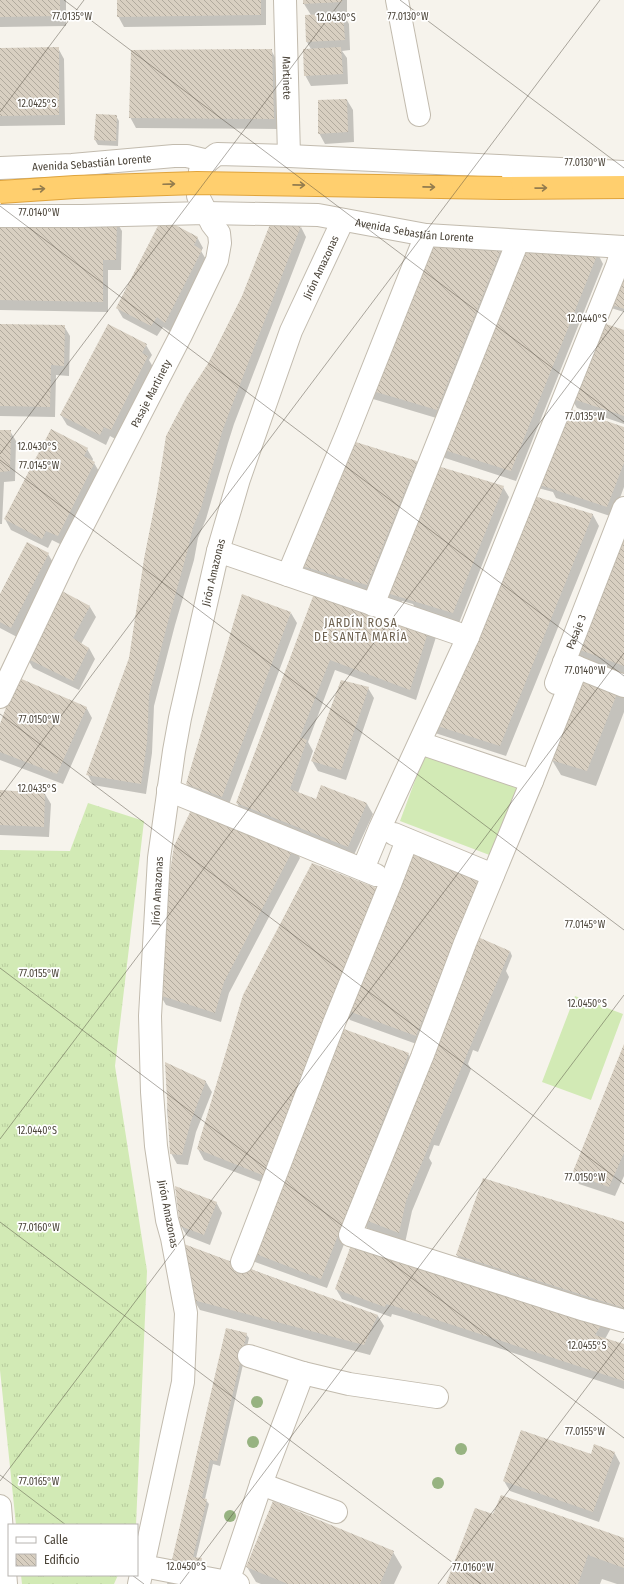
<svg xmlns="http://www.w3.org/2000/svg" width="624" height="1584" font-family="'Fira Sans Condensed',sans-serif">
	<defs>
		<pattern id="grass-tufts" width="24" height="20" patternUnits="userSpaceOnUse"><rect width="24" height="20" fill="#d2eab5"/><path d="M3 7l-1-3M5 7V3M7 7l1-3M15 17l-1-3M17 17v-4M19 17l1-3" fill="none" stroke="#b6ca9c"/></pattern>
		<pattern id="building-back-hatch" width="6" height="6" patternUnits="userSpaceOnUse"><rect width="6" height="6" fill="#d8cfc1"/><path d="M-1 5l2 2M0 0l6 6M5-1l2 2" fill="none" stroke="#b1aa9e"/></pattern>
	</defs>
	<rect width="100%" height="100%" fill="#f6f3ec"/>
	<!-- grass -->
	<path fill="url(#grass-tufts)" d="M88 803 144 821 115 1066 147 1271 136 1525H16L0 1370V850L70 851Z
		M21 1575H118L114 1584H22Z"/>
	<!-- pitch -->
	<path fill="#d2eab5" d="M426 751 526 789 500 859 400 821Z
		M575 996 623 1014 591 1100 542 1082Z"/>
	<!-- shadow -->
	<path fill="#0003" d="M0 0H66V26L0 27Z
		M118 0H266V25L124 27 118 16Z
		M304 0H347V12H342L349 24 350 50 342 51 347 58 348 84 311 86 305 75 311 49 307 42 311 15 304 4Z
		M58 48 64 59 65 125 0 126V49Z
		M271 50 277 61 279 129 136 128 130 117Z
		M347 100 353 110 354 142 325 144 319 133Z
		M97 115 116 116 119 121 118 146 98 145 95 140Z
		M0 221H116L122 231 121 270H108V312L0 310Z
		M301 227 306 237 234 424 228 443 206 519 198 538 194 560 175 625 154 706 152 753 146 794 93 785 88 775 130 658 209 362 243 297Z
		M197 237 203 248 201 251 207 261 171 332 163 327 157 336 123 318 117 308Z
		M502 248 508 259 443 420 373 399 367 389Z
		M598 254 603 264 516 481 445 458 439 448Z
		M624 264V312L611 308Z
		M0 325 64 326 70 336 69 376 56 375 55 417 0 416Z
		M624 331V424L577 408 571 398Z
		M146 345 152 355 149 360 153 367 117 440 110 436 106 445 67 425 61 415Z
		M565 408 624 428V487L613 517 556 498 553 492 538 488Z
		M0 431H10L16 441 15 481 4 482 2 524H0Z
		M87 449 93 459 92 462 94 463 100 473 64 546 52 540 48 548 11 530 5 519Z
		M417 461 423 472 372 595 302 574 296 563Z
		M503 487 509 497 459 623 416 610 413 604 402 601 401 605 387 601 381 591Z
		M521 493 593 515 599 526 506 756 435 733Z
		M624 518V674L579 658 573 647Z
		M48 554 54 564 17 637 0 628V596Z
		M60 592 90 607 96 617 81 644 89 648 95 659 79 690 33 668 27 658Z
		M316 592 436 637 416 700 335 670 308 742 313 751 298 793 317 800 367 804 373 814 353 857 243 814 237 803Z
		M291 613 297 623 228 807 193 794 187 784Z
		M624 681V712L596 786 561 775 552 760Z
		M368 688 374 698 346 780 318 771 312 761Z
		M86 707 92 718 63 784 0 760V726Z
		M0 791 45 794 51 804 49 837 0 835Z
		M409 845 487 882 422 1046 350 1020 344 1009Z
		M294 847 300 858 229 993 221 1022 166 1005 160 995Z
		M510 951 512 956 506 971 509 977 478 1052 473 1050 468 1064 471 1069 439 1146 434 1145 429 1158 432 1163 412 1211 405 1243 367 1228 361 1218Z
		M335 1027 408 1054 414 1064 327 1288 255 1262 249 1251 274 1187 204 1160 198 1149Z
		M624 1046V1176L615 1196 579 1184 573 1174Z
		M166 1064 206 1082 212 1092 196 1132 188 1165 177 1164 171 1153 167 1110 169 1096Z
		M216 1202 222 1213 210 1245 187 1236 181 1226Z
		M624 1223V1315L463 1265 457 1255Z
		M185 1245 378 1316 384 1326 370 1355 200 1310 193 1299Z
		M420 1262 611 1328 605 1339 624 1345V1389L403 1317 392 1314 391 1317 342 1299 336 1289Z
		M246 1334 249 1338 220 1466 213 1464 205 1499 209 1504 196 1558 201 1559 204 1564 201 1575 172 1564Z
		M614 1452 620 1463 599 1522 510 1491 504 1481 591 1456Z
		M494 1516 624 1539V1584H617L602 1579 600 1584H447Z
		M393 1552 402 1567 394 1584H261L256 1582 247 1567Z
		M168 1581 179 1584H167Z"/>
	<!-- building -->
	<path fill="url(#building-back-hatch)" d="M0 0H60V16L0 17Z
		M117 0H261V15L117 17Z
		M303 0H342V2L303 4Z
		M343 13 345 40 306 42 305 15Z
		M59 47V115L0 116V48Z
		M341 47 343 74 304 76 303 49Z
		M272 49 274 119 129 118 131 50Z
		M347 99 348 132 318 134V100Z
		M96 114 117 115 116 141 94 140Z
		M274 214 301 226 229 413 222 432 201 508 193 527 188 549 170 614 149 695 147 742 141 784 86 775 129 658 144 559 157 493 166 436 187 396 209 362 242 296Z
		M162 218 198 237 194 245 202 250 165 323 157 317 151 326 116 308Z
		M0 220H117L116 260H103V302L0 300Z
		M425 244 502 247 437 410 366 389Z
		M518 249 598 253 511 471 438 448Z
		M624 262V309L607 303Z
		M600 322 624 330V416L570 398Z
		M0 324 65 325 64 366 51 365 50 407 0 406Z
		M108 324 147 344 142 353 148 356 111 430 104 427 100 435 60 415Z
		M565 407 624 427V463L607 507 534 483Z
		M51 429 88 448 84 456 95 462 58 536 46 531 42 539 4 519Z
		M0 430H11L10 471 0 472Z
		M346 439 417 461 367 585 295 564Z
		M431 464 504 486 453 613 380 591Z
		M521 492 593 514 500 746 428 723Z
		M624 516V666L572 647Z
		M27 542 49 553 11 628 0 622V594Z
		M60 590 90 606 73 638 89 648 73 681 26 658Z
		M315 591 430 626 410 690 330 660 300 737 307 740 290 789 316 799 321 785 367 803 348 847 236 803Z
		M242 594 291 612 222 797 186 784Z
		M584 663 623 678 587 771 551 760Z
		M17 677 87 707 57 774 0 752V724Z
		M341 680 369 687 341 770 311 761Z
		M0 790 45 793 44 827 0 825Z
		M193 806 295 846 224 982 215 1013 159 995 167 891 174 846Z
		M409 844 482 871 416 1036 343 1009Z
		M312 863 379 889 267 1177 197 1149 243 995Z
		M471 934 510 951 406 1201 399 1233 360 1218Z
		M336 1026 409 1053 321 1279 248 1251Z
		M624 1044V1153L609 1187 572 1174Z
		M165 1062 206 1081 191 1121 182 1155 170 1154Z
		M483 1178 624 1222V1308L456 1255Z
		M175 1186 217 1202 204 1235 180 1226Z
		M354 1237 606 1317 595 1335 624 1344V1381L397 1307 386 1304 385 1307 335 1289Z
		M184 1244 264 1274 378 1315 364 1345 193 1300Z
		M226 1328 247 1333 217 1461 210 1460 202 1498 207 1499 193 1557 202 1558 199 1570 171 1564Z
		M521 1430 591 1454 594 1444 615 1452 593 1512 503 1481Z
		M501 1495 624 1538V1568L588 1555 578 1584H446L475 1508 493 1514Z
		M273 1501 394 1551 380 1584H288L246 1567Z"/>
	<g fill="none" stroke-linecap="round" stroke-linejoin="round">
		<!-- minor casing -->
		<g stroke="#c2bbae" stroke-width="24">
			<g id="minor">
				<path id="s1" d="M285 0 289 156"/>
				<path d="M397 0 419 115"/>
				<path id="s2" d="M0 168 72 165 174 156H187L208 161"/>
				<path id="s3" d="M0 216H82L206 213 318 215 426 235 624 247"/>
				<path d="M218 551 468 637"/>
				<path d="M288 575 348 431 426 235"/>
				<path d="M373 605 518 241"/>
				<path d="M564 662 624 686"/>
				<path d="M577 667 532 781 465 943 422 1057 350 1235 585 1310 624 1321"/>
				<path id="s4" d="M556 683 624 508"/>
				<path id="s5" d="M0 697 68 554 181 335 217 260 220 243 219 233 212 224 198 196 200 171 208 161 217 154 289 156 624 172"/>
				<path d="M420 743 532 781"/>
				<path d="M168 790 376 875"/>
				<path d="M394 834 493 875"/>
				<path d="M363 869 380 828 468 637 617 266 623 247"/>
				<path d="M242 1262 334 1023 391 882 407 840"/>
				<path d="M249 1356 303 1373 349 1384 437 1397"/>
				<path d="M261 1484 336 1512"/>
				<path d="M0 1506 6 1584"/>
				<path d="M143 1566 238 1584"/>
				<path d="M228 1582 261 1484 303 1373"/>
				<path id="s6" d="M139 1584 183 1382 186 1313 172 1238 167 1220 156 1146 152 1092 150 1016 159 858 174 751 180 718 218 551 239 479 291 331 343 220"/>
			</g>
		</g>
		<!-- highway casing -->
		<g stroke="#e0a43c" stroke-width="24">
			<path id="highway" d="M502 188 624 187"/>
		</g>
		<!-- minor -->
		<use href="#minor" stroke="#fff" stroke-width="22"/>
		<!-- highway -->
		<use href="#highway" stroke="#ffcf6e" stroke-width="22"/>
		<!-- highway-bridge casing -->
		<g stroke="#e0a43c" stroke-width="24" stroke-linecap="butt">
			<path id="highway-bridge" d="M0 192 75 187 197 183 502 188"/>
		</g>
		<!-- highway-bridge -->
		<use href="#highway-bridge" stroke="#ffcf6e" stroke-width="22"/>
	</g>
	<!-- trees -->
	<g fill="#97b381">
		<circle cx="257" cy="1402" r="6"/>
		<circle cx="253" cy="1442" r="6"/>
		<circle cx="461" cy="1449" r="6"/>
		<circle cx="438" cy="1483" r="6"/>
		<circle cx="230" cy="1516" r="6"/>
	</g>
	<!-- one-way arrows -->
	<defs><path id="oneway-shaft" d="M-6 0H5M1.5-3L5.5 0L1.5 3" fill="none" stroke-width="1.6" stroke-linecap="round" stroke-linejoin="round"/></defs>
	<g stroke="#937c4e">
		<use href="#oneway-shaft" transform="translate(169 184) rotate(-2)"/>
		<use href="#oneway-shaft" transform="translate(299 185) rotate(1)"/>
		<use href="#oneway-shaft" transform="translate(429 187) rotate(1)"/>
		<use href="#oneway-shaft" transform="translate(541 188) rotate(-1)"/>
		<use href="#oneway-shaft" transform="translate(39 189) rotate(-4)"/>
	</g>
	<!-- ticks -->
	<path fill="none" stroke="#4b4439" stroke-width="1" stroke-opacity="0.45" d="M64 0 624 422M400 0 624 168M0 112 84 0M0 206 624 676M0 454 342 0M0 460 624 930M0 714 624 1184M0 797 600 0M0 968 624 1438M0 1139 624 311M0 1222 481 1584M0 1475 66 1525M0 1481 624 653M132 1575 144 1584M180 1584 624 995M438 1584 624 1338"/>
	<g text-anchor="middle" dominant-baseline="central" stroke-width="3.5" stroke-linejoin="round" paint-order="stroke">
		<!-- street labels -->
		<g font-size="11" fill="#4b4439" stroke="#fff">
			<text stroke="none"><textPath href="#s1" startOffset="78">Martinete</textPath></text>
			<text stroke="none"><textPath href="#s2" startOffset="92">Avenida Sebastián Lorente</textPath></text>
			<text stroke="none"><textPath href="#s3" startOffset="416">Avenida Sebastián Lorente</textPath></text>
			<text stroke="none"><textPath href="#s6" startOffset="1349">Jirón Amazonas</textPath></text>
			<text stroke="none"><textPath href="#s5" startOffset="339">Pasaje Martinety</textPath></text>
			<text stroke="none"><textPath href="#s6" startOffset="1025">Jirón Amazonas</textPath></text>
			<text stroke="none"><textPath href="#s4" startOffset="55">Pasaje 3</textPath></text>
			<text stroke="none"><textPath href="#s6" startOffset="701">Jirón Amazonas</textPath></text>
			<text transform="translate(168 1214) rotate(79)">Jirón Amazonas</text>
		</g>
		<!-- neighbourhood labels -->
		<g font-size="12" letter-spacing="1" fill="#6e6250" stroke="#fff">
			<text x="361" y="623">JARDÍN ROSA<tspan x="361" dy="14">DE SANTA MARÍA</tspan></text>
		</g>
	</g>
	<g font-size="10" text-anchor="middle" fill="#4b4439" stroke="#fff" stroke-width="3.5" stroke-linejoin="round" paint-order="stroke">
		<text x="72" y="20">77.0135°W</text>
		<text x="408" y="20">77.0130°W</text>
		<text x="336" y="21">12.0430°S</text>
		<text x="37" y="107">12.0425°S</text>
		<text x="585" y="166">77.0130°W</text>
		<text x="39" y="216">77.0140°W</text>
		<text x="587" y="322">12.0440°S</text>
		<text x="585" y="420">77.0135°W</text>
		<text x="37" y="450">12.0430°S</text>
		<text x="39" y="469">77.0145°W</text>
		<text x="585" y="674">77.0140°W</text>
		<text x="39" y="723">77.0150°W</text>
		<text x="37" y="792">12.0435°S</text>
		<text x="585" y="928">77.0145°W</text>
		<text x="39" y="977">77.0155°W</text>
		<text x="587" y="1007">12.0450°S</text>
		<text x="37" y="1134">12.0440°S</text>
		<text x="585" y="1181">77.0150°W</text>
		<text x="39" y="1231">77.0160°W</text>
		<text x="587" y="1349">12.0455°S</text>
		<text x="585" y="1435">77.0155°W</text>
		<text x="39" y="1485">77.0165°W</text>
		<text x="186" y="1570">12.0450°S</text>
		<text x="473" y="1571">77.0160°W</text>
	</g>
	<!-- legend -->
	<rect x="8" y="1524" width="130" height="52" fill="#ffffff" stroke="#b7b4b0"/>
	<rect x="16" y="1537" width="20" height="6" fill="#ffffff" stroke="#b7b4b0"/>
	<text x="44" y="1544" font-size="12" fill="#4b4439">Calle</text>
	<rect x="16" y="1554" width="20" height="12" fill="url(#building-back-hatch)" stroke="#b7b4b0"/>
	<text x="44" y="1564" font-size="12" fill="#4b4439">Edificio</text>
</svg>
